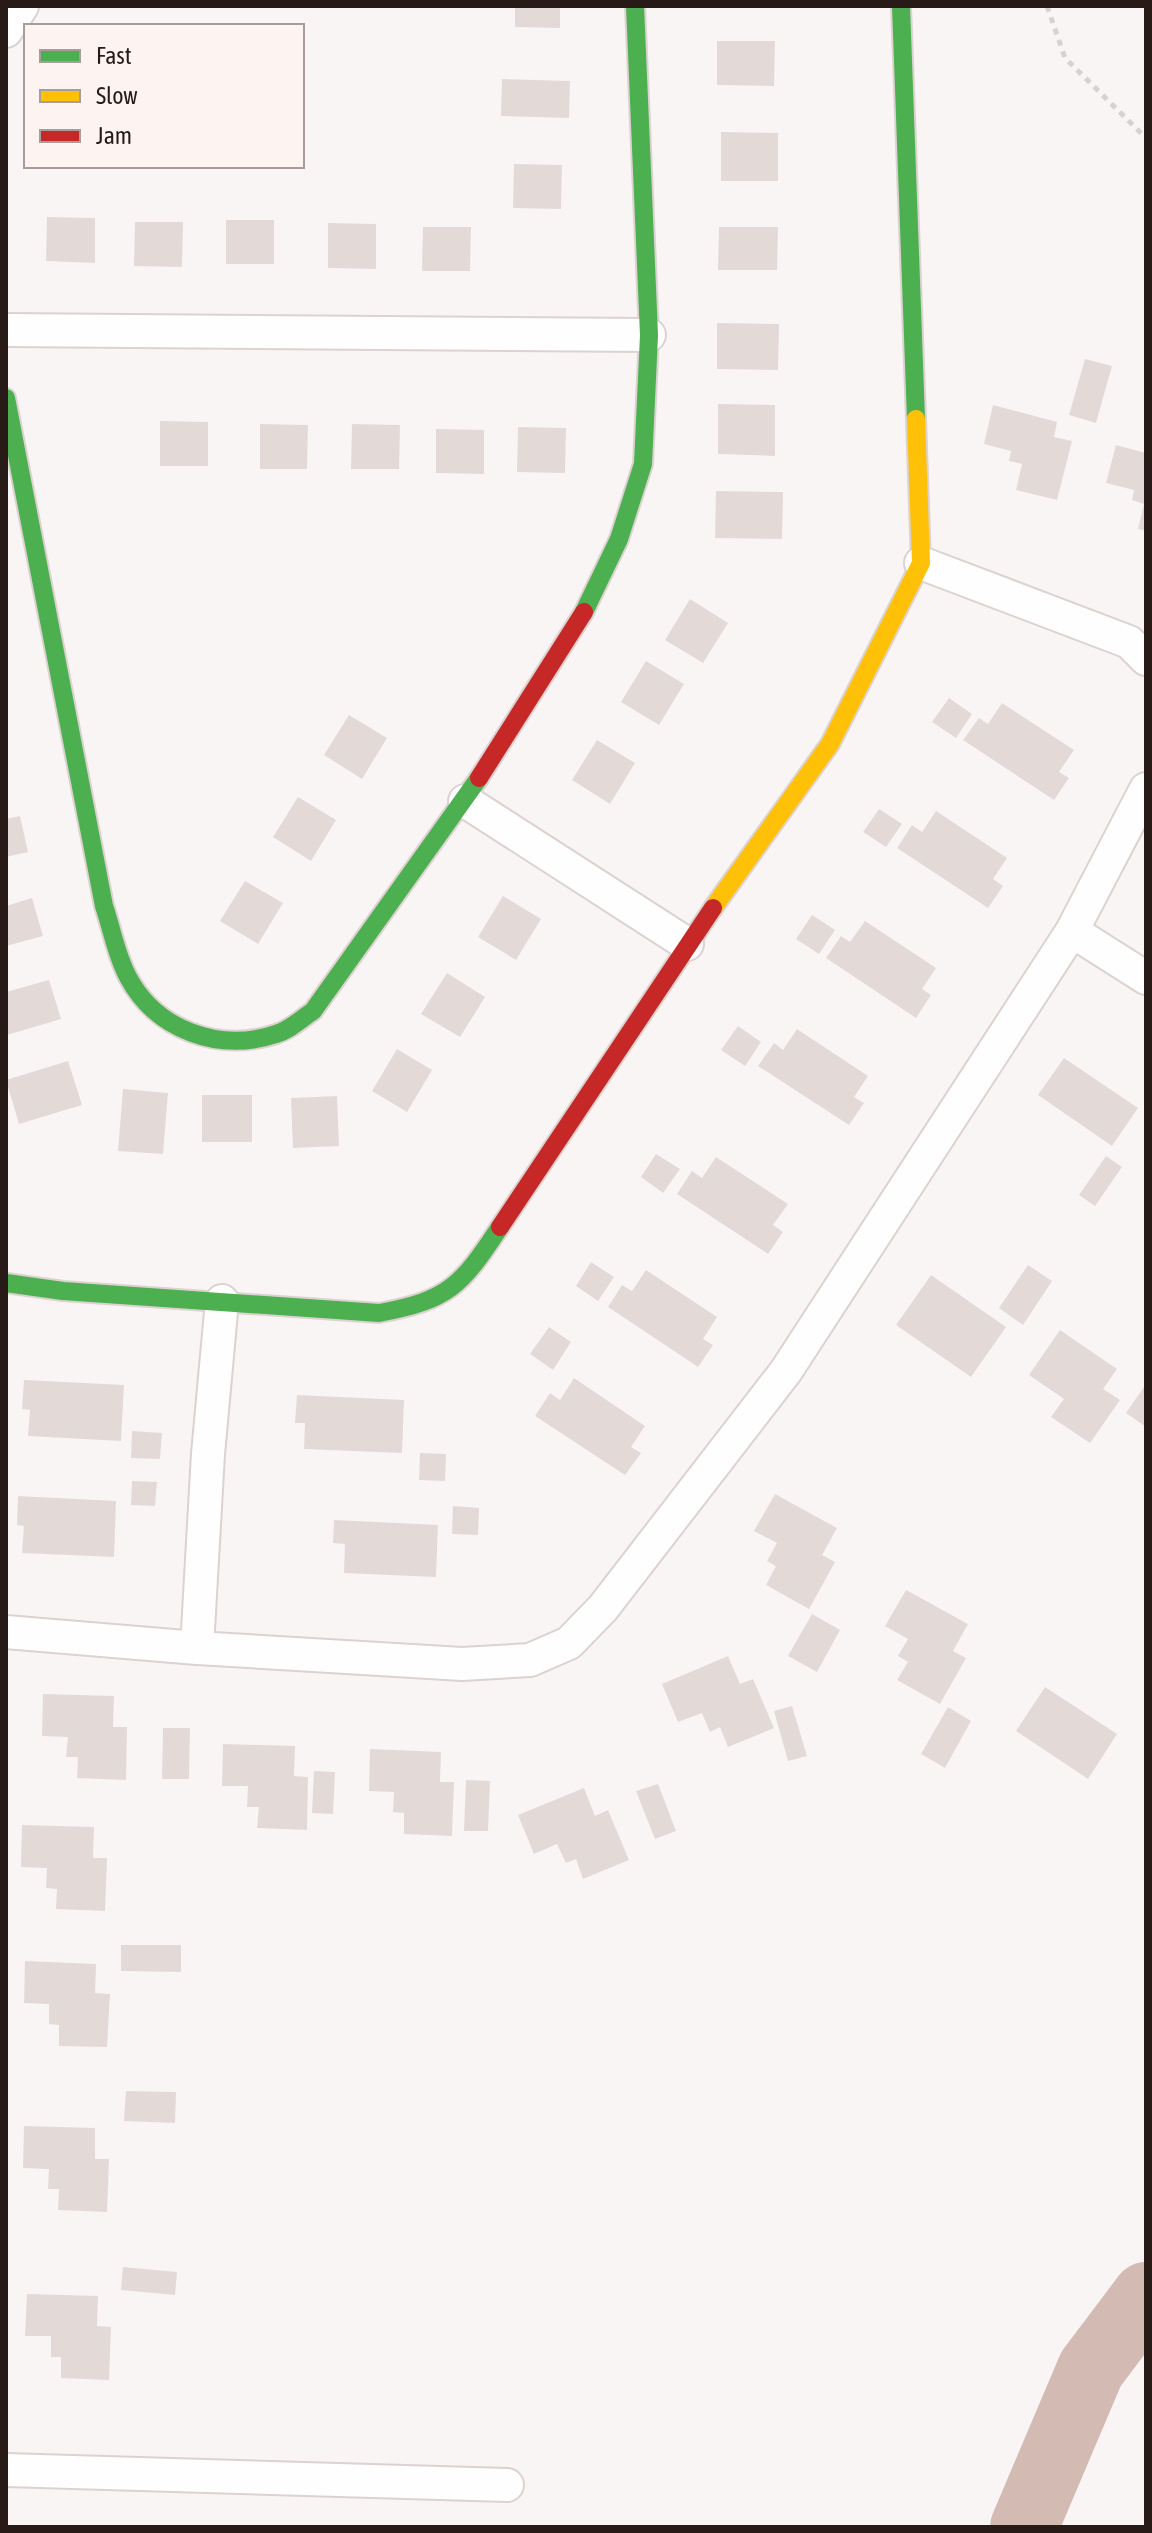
<svg xmlns="http://www.w3.org/2000/svg" width="1152" height="2533" font-family="'Asap Condensed',sans-serif">
	<rect width="100%" height="100%" fill="#faf5f5"/>
	<g fill="none" stroke-linecap="round" stroke-linejoin="round">
		<!-- river -->
		<path stroke="#d3bab3" stroke-width="68" d="M1024 2527 1091 2369 1146 2296"/>
	</g>
	<!-- building -->
	<path fill="#e3dad8" d="M515 6H560V28L515 27Z
		M717 41H775L774 86 717 85Z
		M502 79 570 81 569 118 501 116Z
		M721 132 778 133V181H721Z
		M514 164 562 165 561 209 513 208Z
		M47 217 95 218V263L46 261Z
		M226 220H274V264H226Z
		M135 222H183L182 267 134 266Z
		M328 223 376 224V269L328 268Z
		M423 227H471L470 271H422Z
		M719 227H778L777 270H718Z
		M717 323 779 324 778 370 717 369Z
		M1085 359 1112 366 1096 423 1069 415Z
		M718 404 775 405V456L718 454Z
		M993 405 1057 422 1054 437 1072 441 1057 500 1016 490 1022 464 1009 461 1011 451 984 444Z
		M160 421 208 422V466H160Z
		M260 424 308 425 307 469H260Z
		M352 424 400 425 399 469H351Z
		M518 427 566 428 565 473 517 472Z
		M436 429 484 430V474L436 473Z
		M1116 445 1146 453V531L1138 529 1144 504 1132 500 1134 490 1106 483Z
		M716 491 783 492 782 539 715 538Z
		M690 599 728 623 703 663 665 640Z
		M646 661 684 684 659 725 621 702Z
		M949 698 972 714 956 738 932 722Z
		M1002 703 1074 750 1059 772 1069 778 1054 800 963 740 979 718 988 724Z
		M349 715 387 738 362 779 324 755Z
		M597 740 635 763 610 804 572 780Z
		M298 797 336 820 311 861 273 837Z
		M879 809 902 824 886 847 863 832Z
		M936 811 1007 858 993 879 1003 886 988 908 897 848 912 825 922 832Z
		M20 816 28 852 6 857V819Z
		M245 881 283 903 258 944 220 921Z
		M503 896 541 919 516 960 478 937Z
		M32 898 43 936 6 946V906Z
		M812 915 835 930 819 954 796 939Z
		M865 921 936 968 922 989 931 995 916 1018 826 958 841 936 850 942Z
		M447 973 485 997 460 1037 421 1014Z
		M49 980 61 1019 7 1035 6 992Z
		M738 1026 761 1042 745 1066 721 1050Z
		M797 1029 868 1076 854 1097 864 1103 849 1125 758 1066 774 1043 783 1050Z
		M397 1049 432 1070 407 1112 372 1091Z
		M1064 1058 1138 1108 1112 1146 1038 1095Z
		M68 1061 82 1105 19 1124 6 1080Z
		M123 1089 168 1093 163 1154 118 1151Z
		M202 1095H252V1142H202Z
		M337 1096 339 1146 293 1148 291 1098Z
		M656 1154 680 1169 663 1193 641 1177Z
		M1106 1156 1122 1167 1095 1206 1079 1195Z
		M716 1157 788 1204 773 1225 783 1232 768 1254 677 1194 692 1171 702 1178Z
		M591 1262 614 1277 598 1301 576 1286Z
		M1028 1265 1052 1281 1023 1325 999 1308Z
		M646 1270 717 1317 703 1339 713 1345 698 1367 608 1307 622 1285 632 1291Z
		M931 1275 1006 1327 971 1377 896 1325Z
		M549 1327 571 1342 553 1370 530 1354Z
		M1060 1330 1117 1369 1103 1389 1120 1400 1090 1443 1051 1417 1064 1399 1029 1375Z
		M574 1378 645 1426 631 1447 641 1453 625 1475 535 1416 550 1393 560 1400Z
		M24 1380 124 1385 121 1441 28 1436 30 1410 22 1409Z
		M1146 1384V1427L1126 1413Z
		M297 1395 404 1400 402 1453 304 1449 305 1423H295Z
		M132 1431 162 1433 160 1459 131 1458Z
		M420 1453 446 1454 445 1481 419 1480Z
		M132 1481 157 1482 155 1506 131 1505Z
		M775 1494 837 1528 822 1555 835 1562 809 1609 766 1585 776 1566 767 1561 777 1543 754 1531Z
		M18 1496 116 1501 114 1557 22 1553 24 1526 17 1525Z
		M453 1506 479 1508 478 1535 452 1534Z
		M334 1520 438 1525 436 1577 344 1573 345 1544 333 1543Z
		M906 1590 968 1624 953 1651 966 1658 940 1704 897 1680 908 1662 898 1656 908 1639 885 1626Z
		M812 1614 840 1630 817 1672 788 1656Z
		M728 1656 740 1684 753 1679 774 1728 728 1747 720 1727 710 1732 702 1713 678 1722 662 1684Z
		M1045 1687 1117 1734 1088 1779 1016 1731Z
		M43 1694 114 1696 113 1727H127L126 1780 77 1778 78 1757H66L68 1737 42 1736Z
		M792 1706 807 1756 788 1761 774 1711Z
		M948 1707 971 1721 945 1768 921 1754Z
		M163 1728H190L189 1779H162Z
		M223 1744 295 1746 294 1776 308 1777 307 1830 257 1828 259 1807H247L248 1786H222Z
		M370 1749 441 1752 440 1782H454L452 1836 404 1834V1813L393 1812 394 1792 369 1791Z
		M314 1771 335 1772 333 1814 312 1813Z
		M466 1780 490 1781 488 1831H464Z
		M658 1784 676 1831 655 1839 636 1791Z
		M584 1788 595 1816 608 1810 629 1860 583 1879 576 1859 566 1863 557 1844 534 1854 518 1815Z
		M22 1825 94 1827 93 1858H107L105 1911 56 1909 57 1889 46 1888 47 1868 21 1867Z
		M121 1945H181V1972L121 1971Z
		M25 1961 96 1964 95 1993 110 1994 107 2047 59 2046V2025L49 2024V2004L24 2003Z
		M126 2091 176 2092 175 2123 124 2121Z
		M24 2126 95 2128V2159H109L107 2212 58 2210 59 2189H48L49 2169 23 2168Z
		M123 2267 177 2272 175 2295 121 2290Z
		M27 2294 98 2296 97 2326 111 2327 109 2380 61 2378V2357H51V2336H25Z"/>
	<g fill="none" stroke-linecap="round" stroke-linejoin="round">
		<!-- street casing -->
		<g stroke="#dcd2d0" stroke-width="36">
			<path id="street" d="M6 31 22 6
				M6 330 649 335
				M921 563 1129 642 1146 659
				M465 801 687 944
				M1072 931 1146 978
				M6 1632 197 1648 462 1664 530 1660 569 1643 603 1608 786 1371 1072 931 1146 789
				M197 1648 208 1454 222 1301
				M6 2470 507 2485"/>
		</g>
		<!-- fast casing -->
		<g stroke="#dcd2d0" stroke-width="22">
			<path id="fast" d="M901 6 916 419
				M6 398 104 906C112 929 116 955 128 977 156 1030 219 1053 276 1034 290 1030 301 1019 313 1011L479 778
				M584 612 619 539 643 464 649 335 635 6
				M6 1283 63 1291 379 1313C449 1300 461 1286 500 1227"/>
		</g>
		<!-- slow casing -->
		<g stroke="#dcd2d0" stroke-width="22">
			<path id="slow" d="M713 908 830 744 921 563 916 419"/>
		</g>
		<!-- jam casing -->
		<g stroke="#dcd2d0" stroke-width="22">
			<path id="jam" d="M479 778 584 612
				M500 1227 713 908"/>
		</g>
		<!-- path -->
		<path stroke="#d4d2d2" stroke-width="5" stroke-dasharray="6 6" stroke-linecap="butt" d="M1047 6 1065 58 1146 138"/>
		<!-- street -->
		<use href="#street" stroke="#fefefe" stroke-width="32"/>
		<!-- fast -->
		<use href="#fast" stroke="#4caf50" stroke-width="18"/>
		<!-- slow -->
		<use href="#slow" stroke="#ffc107" stroke-width="18"/>
		<!-- jam -->
		<use href="#jam" stroke="#c62828" stroke-width="18"/>
	</g>
	<!-- border -->
	<rect width="1152" height="2533" fill="none" stroke="#281a16" stroke-width="16"/>
	<!-- legend -->
	<rect x="24" y="24" width="280" height="144" fill="#fdf4f2" stroke="#a89d9a" stroke-width="2"/>
	<rect x="40" y="50" width="40" height="12" fill="#4caf50" stroke="#a89d9a" stroke-width="2"/>
	<text x="96" y="64" font-size="24" fill="#281a16">Fast</text>
	<rect x="40" y="90" width="40" height="12" fill="#ffc107" stroke="#a89d9a" stroke-width="2"/>
	<text x="96" y="104" font-size="24" fill="#281a16">Slow</text>
	<rect x="40" y="130" width="40" height="12" fill="#c62828" stroke="#a89d9a" stroke-width="2"/>
	<text x="96" y="144" font-size="24" fill="#281a16">Jam</text>
</svg>
